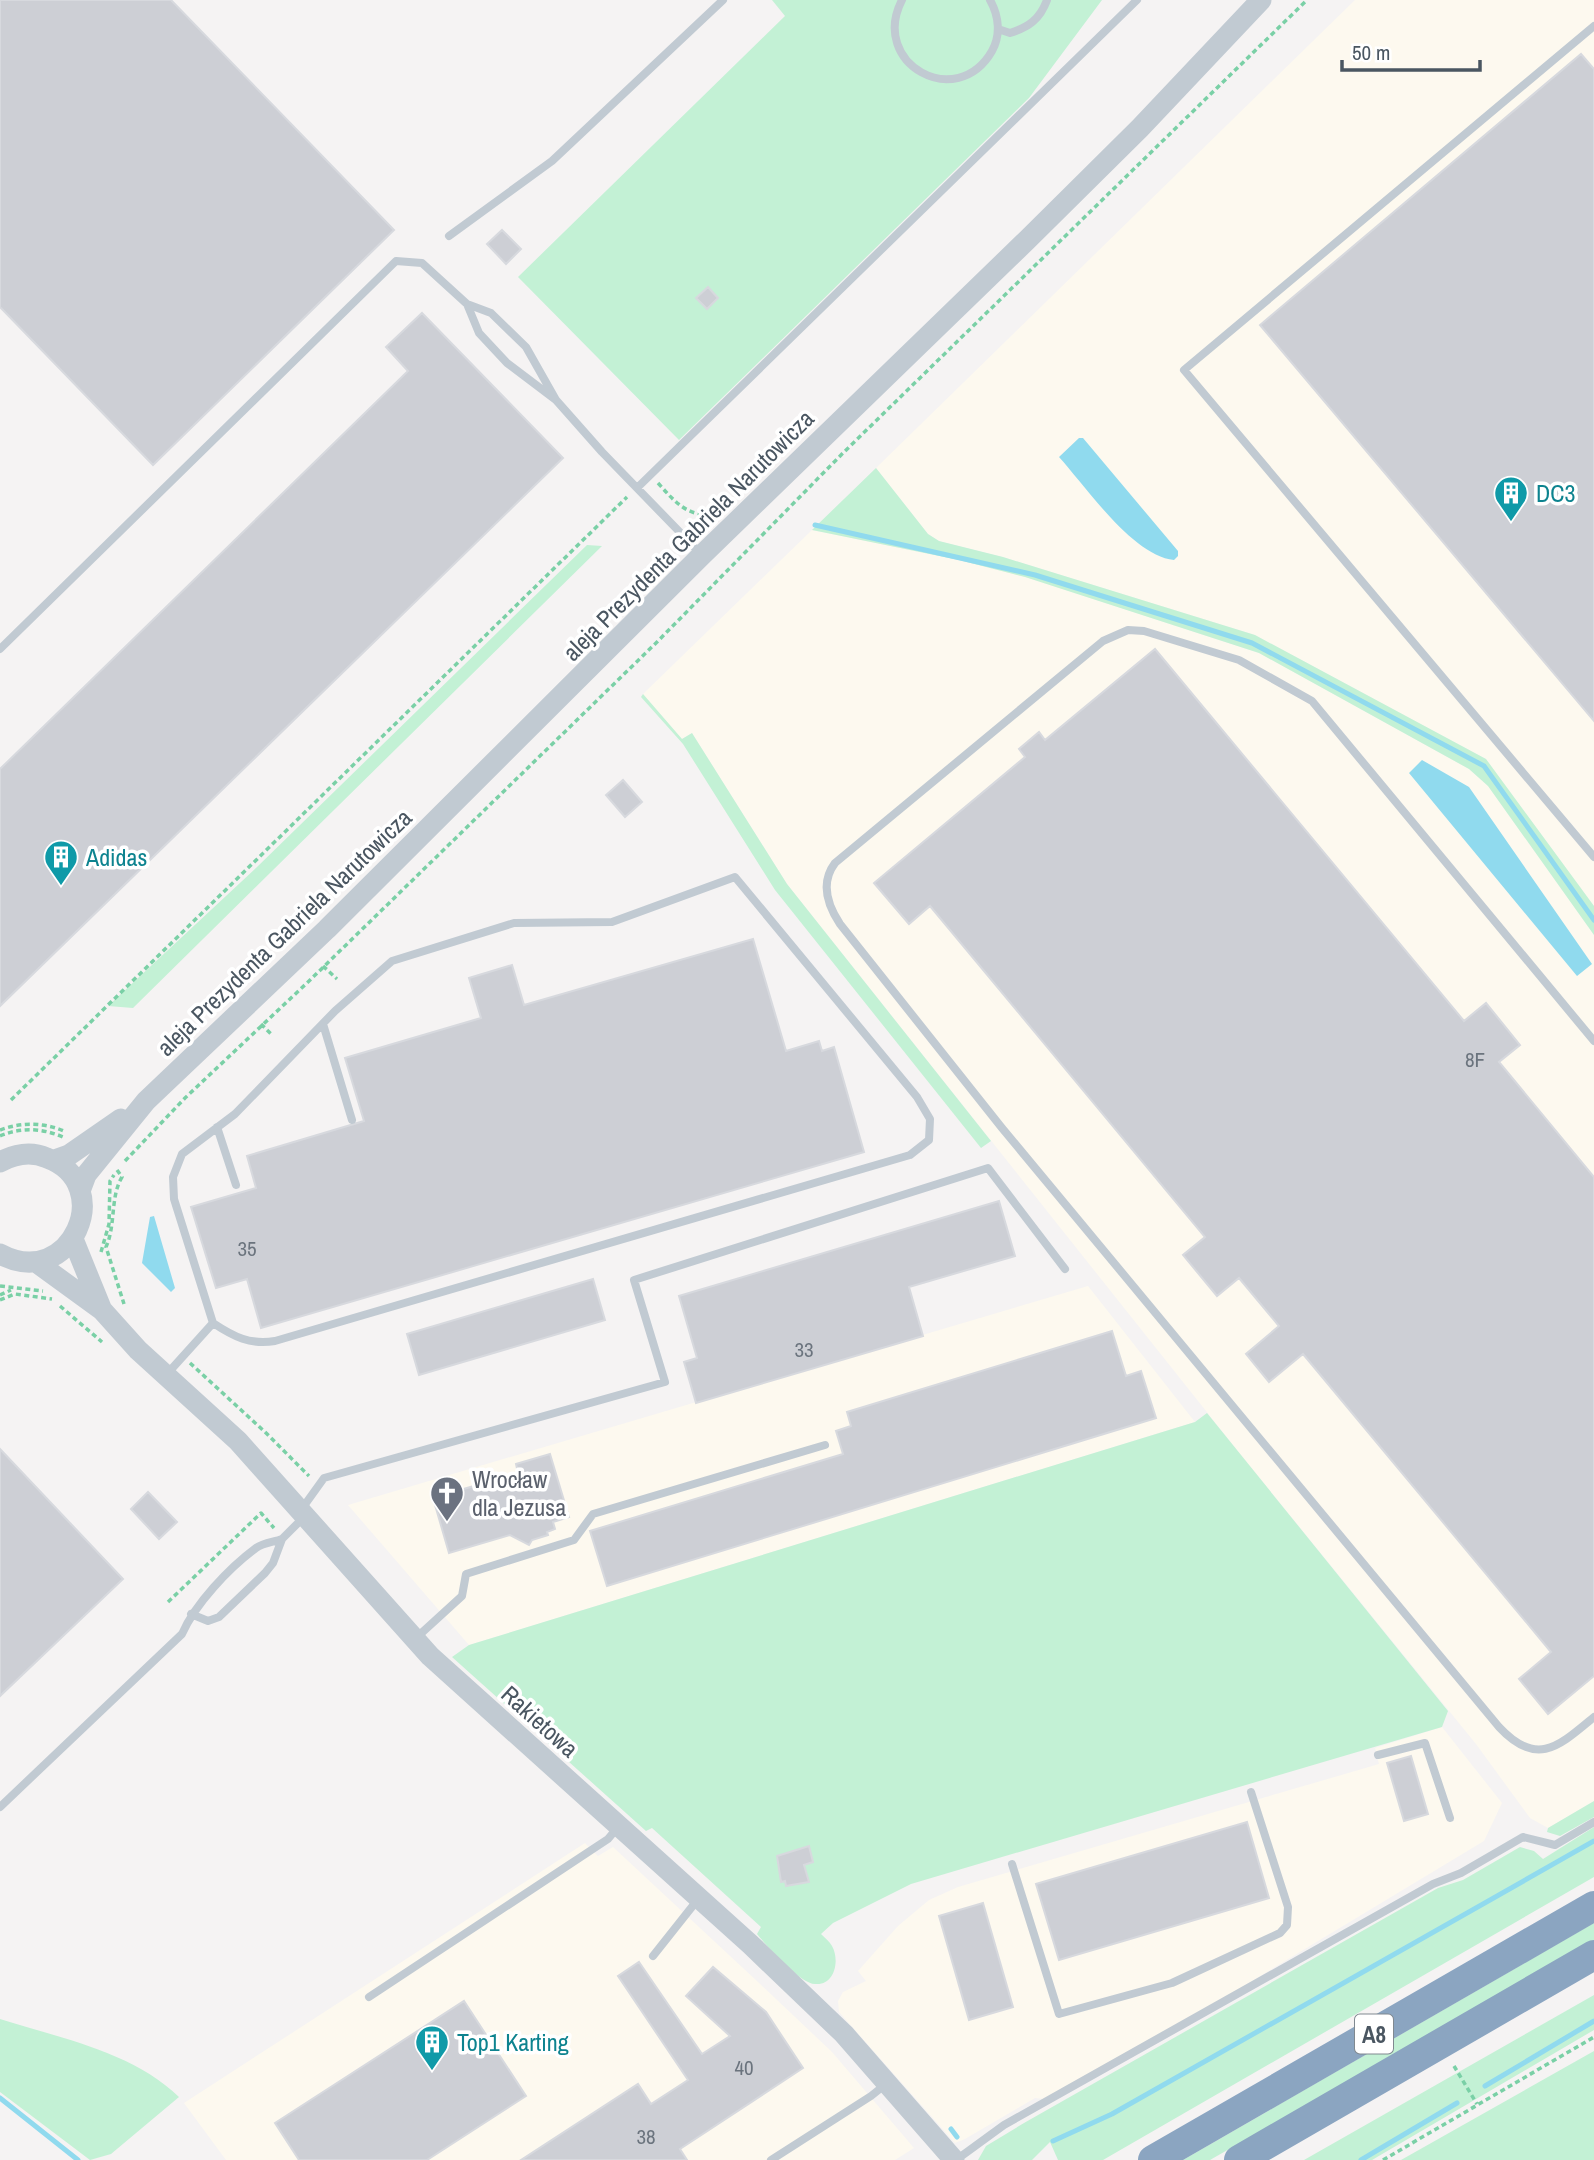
<svg xmlns="http://www.w3.org/2000/svg" width="1594" height="2160" font-family="'Archivo Narrow',sans-serif">
	<rect width="100%" height="100%" fill="#f5f3f3"/>
	<!-- commercial -->
	<path fill="#fdf9ef" d="M1355 0H1594V906L1486 759 1255 635 1003 557 939 541 928 534 876 468Z
		M812 530 959 560 1026 577 1259 653 1469 769 1488 786 1594 935V1801L1548 1828 1530 1818 1476 1744 1241 1455 787 884 692 733 682 739 643 694Z
		M1088 1286 1195 1422 469 1645 348 1505Z
		M1442 1727 1502 1803 1484 1841 1237 1990 1044 2099 1035 2098 965 2139 955 2143 839 2012 838 2001 843 1992 866 1981 858 1971 898 1926 929 1900 958 1887 1379 1764 1375 1748Z
		M585 1843 598 1856 613 1847 758 1982 832 2052 914 2148 895 2160H226L184 2103Z"/>
	<!-- green -->
	<path fill="#c3f1d5" d="M772 0H1102L1029 98 679 440 518 277 785 16Z
		M876 468 928 534 939 541 1003 557 1255 635 1486 759 1594 906V935L1488 786 1469 769 1259 653 1025 577 959 560 812 530Z
		M587 545 602 546 133 1008 108 1006 257 867Z
		M643 694 682 739 692 733 787 884 991 1141 981 1148 775 890 683 744 641 697Z
		M1207 1413 1448 1711 1442 1727 911 1884 833 1923 821 1934C825 1938 830 1942 832 1946 840 1960 835 1986 815 1984 799 1983 767 1946 757 1934L761 1927 652 1828 646 1831 452 1657 469 1645 1195 1422Z
		M1594 1801V1817L1560 1836 1547 1832 1548 1828Z
		M1594 1827V1877L1103 2160H1058L1050 2142 1032 2160H978L986 2146 1024 2123 1438 1888 1463 1880 1520 1847 1534 1851 1543 1859Z
		M1594 1923V1940L1210 2160H1183Z
		M1594 1995V2030L1372 2160H1304Z
		M0 2019C60 2038 133 2052 179 2097L111 2154 90 2160 0 2092Z
		M1594 2051V2160H1401Z"/>
	<!-- water -->
	<path fill="#90daee" d="M1079 438H1083L1178 551V556L1174 560C1133 556 1087 488 1059 457Z
		M1422 760 1469 787 1592 964 1577 976 1409 773Z
		M154 1216 175 1288 171 1292 142 1263 150 1217Z"/>
	<g fill="none" stroke-linecap="round" stroke-linejoin="round">
		<!-- stream -->
		<path stroke="#90daee" stroke-width="5" d="M815 525 1035 575 1252 643 1484 766 1594 920
			M1485 2086 1594 2021
			M0 2098 78 2160
			M951 2129 957 2137
			M1053 2141 1112 2114 1594 1841
			M1361 2160 1457 2103"/>
	</g>
	<!-- building -->
	<path fill="#cdcfd5" stroke="#d7d9de" stroke-width="2" d="M0 0H171L394 230 153 465 0 307Z
		M1581 54 1594 69V721L1260 325Z
		M502 230 521 249 506 264 487 244Z
		M708 287 718 298 707 309 696 298Z
		M422 313 563 458 0 1006V769L408 371 386 347Z
		M1155 649 1464 1021 1486 1003 1520 1045 1499 1062 1594 1177V1676L1548 1714 1519 1679 1551 1652 1303 1354 1269 1382 1246 1354 1279 1326 1239 1278 1217 1296 1183 1255 1205 1237 930 906 909 924 874 883 1025 757 1019 749 1039 732 1045 740Z
		M623 780 642 802 625 817 606 795Z
		M753 939 786 1051 819 1041 822 1051 834 1047 864 1152 261 1328 247 1279 216 1288 191 1207 256 1188 247 1156 364 1121 345 1058 481 1018 469 978 512 965 524 1005Z
		M999 1201 1015 1256 909 1287 923 1336 696 1403 684 1362 697 1358 679 1296Z
		M593 1279 605 1320 419 1375 407 1334Z
		M1112 1331 1126 1376 1141 1371 1156 1418 607 1586 590 1531 843 1454 836 1431 851 1426 847 1412Z
		M0 1449 123 1579 0 1696Z
		M550 1454 569 1517 553 1522 555 1529 547 1532 548 1535 532 1540 529 1545 510 1535 449 1553 433 1498 518 1473 516 1464Z
		M148 1492 177 1522 159 1539 131 1509Z
		M1411 1756 1428 1814 1404 1821 1387 1763Z
		M1247 1822 1269 1898 1059 1960 1036 1884Z
		M809 1846 813 1862 804 1865 809 1882 786 1886 785 1881 781 1882 777 1856Z
		M983 1903 1013 2007 969 2020 939 1916Z
		M639 1962 702 2054 730 2036 686 1996 713 1967 766 2012 803 2068 680 2149 687 2160H521L638 2084 651 2104 688 2080 618 1976Z
		M464 2001 526 2096 427 2160H299L275 2123Z"/>
	<g fill="none" stroke-linecap="round" stroke-linejoin="round">
		<!-- path -->
		<path stroke="#7ad0a6" stroke-width="3.5" stroke-dasharray="5 3.5" stroke-linecap="butt" d="M658 483C675 502 688 518 715 514
			M323 966 337 979
			M261 1024 272 1035
			M11 1100 627 497
			M0 1130C21 1122 45 1122 66 1132
			M0 1136C21 1127 42 1128 63 1137
			M125 1161 185 1098 308 982 657 642 843 453 1307 0
			M117 1170 122 1177C110 1197 116 1225 106 1247L124 1304
			M101 1252 109 1224 110 1181 114 1175
			M0 1286 43 1291
			M0 1295 11 1290
			M0 1300 15 1294 52 1299
			M60 1306 102 1342
			M190 1363 265 1432 309 1476
			M168 1602 261 1513 274 1528
			M1454 2066 1477 2104
			M1383 2160 1594 2037"/>
		<!-- service -->
		<path stroke="#c1cad2" stroke-width="8" d="M902 0C869 64 957 112 992 51 1001 35 999 16 990 0
			M1594 26 1184 370 1594 857
			M998 29 1010 33C1029 27 1040 19 1047 0
			M449 236 552 161 723 0
			M467 304 479 333 507 363 556 400 602 452 702 555
			M637 488 1137 0
			M0 649 396 261 422 263 467 304 491 313 526 347 556 400
			M323 1024 352 1120
			M1594 1041 1312 701 1239 660 1144 631 1128 630 1103 641 835 863C820 883 828 906 840 924L1002 1128 1499 1727C1537 1768 1559 1746 1594 1717
			M217 1127 236 1185
			M167 1374 213 1323 174 1199 173 1177 182 1154 235 1114 335 1011 392 961 514 923 612 922 735 877 917 1097 930 1119 929 1140 910 1155 275 1341C250 1345 234 1337 213 1323
			M301 1510 324 1478 665 1382 634 1280 988 1168 1065 1269
			M191 1614 208 1621 219 1617 265 1573 273 1563 282 1539 303 1518
			M416 1638 462 1596 466 1574 574 1540 593 1514 825 1445
			M1378 1755 1425 1743 1450 1818
			M0 1807 182 1634C195 1604 229 1568 256 1548 263 1543 274 1542 282 1539
			M1012 1864 1059 2014 1172 1983 1280 1933 1287 1925 1288 1907 1251 1792
			M653 1956 699 1898
			M369 1997 608 1839 618 1827
			M771 2160 871 2096 886 2084
			M956 2160 1004 2125 1433 1884 1461 1873 1523 1837 1555 1845 1594 1822"/>
		<!-- tertiary -->
		<path stroke="#c1cad2" stroke-width="21" d="M55 1160 69 1155 121 1119
			M0 1162C15 1154 31 1151 47 1158 118 1184 71 1292 0 1254
			M80 1191 86 1175 146 1101 327 929 702 555 1027 240 1140 128 1261 0
			M73 1239 101 1308
			M36 1262 102 1310 138 1350 238 1441 430 1656 750 1944 844 2034 954 2160"/>
		<!-- motorway -->
		<path stroke="#8ba5c1" stroke-width="30" d="M1153 2160 1594 1906
			M1239 2160 1594 1955"/>
	</g>
	<!-- icons -->
	<defs>
		<g id="building-pin" transform="scale(1.75)"><path d="M0 17L-7.5 6A9.5 9.5 0 1 1 7.5 6Z" fill="#0f9aa8" stroke="#fff"/><path d="M-4-6H4V6H1V3H-1V6H-4ZM-2.5-4.3h1.7v1.8h-1.7ZM.8-4.3h1.7v1.8H.8ZM-2.5-1h1.7V.8h-1.7ZM.8-1h1.7V.8H.8Z" fill="#fff"/></g>
		<g id="church-pin" transform="scale(1.75)"><path d="M0 17L-7.5 6A9.5 9.5 0 1 1 7.5 6Z" fill="#6b7280" stroke="#fff"/><path d="M-1.2-6h2.4v3.5h3.3v2.4h-3.3V6h-2.4V-.1h-3.3v-2.4h3.3Z" fill="#fff"/></g>
	</defs>
	<g fill-rule="evenodd">
		<use href="#building-pin" x="1511" y="493"/>
		<use href="#building-pin" x="61" y="857"/>
		<use href="#church-pin" x="447" y="1493"/>
		<use href="#building-pin" x="432" y="2042"/>
	</g>
	<g text-anchor="middle" dominant-baseline="central" stroke-width="7" stroke-linejoin="round" paint-order="stroke">
		<!-- number labels -->
		<g font-size="21" fill="#6b747e">
			<text x="1475" y="1059">8F</text>
			<text x="247" y="1248">35</text>
			<text x="804" y="1349">33</text>
			<text x="744" y="2067">40</text>
			<text x="646" y="2136">38</text>
		</g>
		<!-- shield labels -->
		<rect fill="#fff" stroke="#808990" stroke-width="2" x="1355" y="2014.5" width="38" height="39" rx="5"/>
		<g font-size="23" font-weight="bold" fill="#4a5661">
			<text x="1374" y="2034">A8</text>
		</g>
		<!-- culture labels -->
		<g font-size="24" fill="#0d838f" stroke="#fff" text-anchor="start">
			<text x="1536" y="493">DC3</text>
			<text x="86" y="857">Adidas</text>
			<text x="457" y="2042">Top1 Karting</text>
		</g>
		<!-- street labels -->
		<g font-size="24" fill="#4a5661" stroke="#fff">
			<text transform="translate(688 535) rotate(-45)">aleja Prezydenta Gabriela Narutowicza</text>
			<text transform="translate(284 932) rotate(-44)">aleja Prezydenta Gabriela Narutowicza</text>
			<text transform="translate(540 1721) rotate(42)">Rakietowa</text>
		</g>
		<!-- worship labels -->
		<g font-size="24" fill="#5b616d" stroke="#fff" text-anchor="start">
			<text x="472" y="1479">Wrocław<tspan x="472" dy="28">dla Jezusa</tspan></text>
		</g>
	</g>
	<!-- scale -->
	<path d="M1342 60v10h138v-10" fill="none" stroke="#4a5661" stroke-width="3.5"/>
	<text x="1352" y="60" font-size="21" fill="#4a5661" stroke="#ffffff" stroke-width="5" paint-order="stroke">50 m</text>
</svg>
